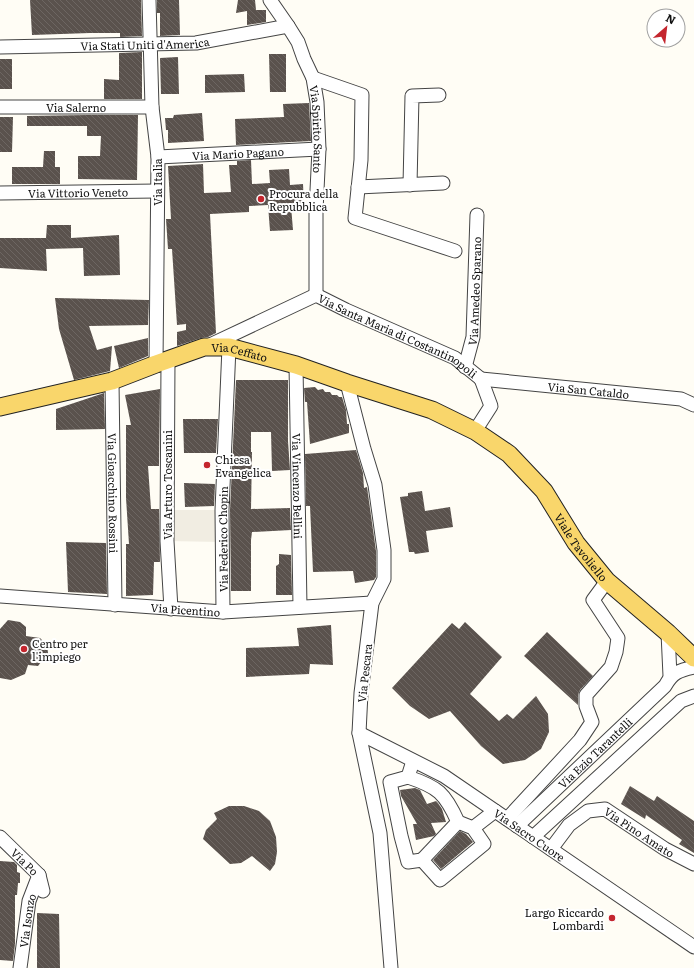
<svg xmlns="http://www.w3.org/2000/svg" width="694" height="968" font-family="Literata,serif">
	<defs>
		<pattern id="building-back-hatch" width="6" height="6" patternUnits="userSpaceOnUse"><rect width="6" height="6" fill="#5a524d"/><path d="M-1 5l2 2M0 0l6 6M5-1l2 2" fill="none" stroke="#6d6662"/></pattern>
	</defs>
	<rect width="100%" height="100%" fill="#fffdf5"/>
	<!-- plaza -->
	<path fill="#f1ede2" d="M167 510H222L221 542 167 541Z"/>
	<!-- building -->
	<path fill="url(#building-back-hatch)" d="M30 0H141L142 36 120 37V33H90L32 35Z
		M157 0H179L180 35 160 36V13H157Z
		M238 0H255L256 10H266V22L247 25V11L236 13Z
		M142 52V99H104V79L119 80V53Z
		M269 54H286V92H270Z
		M178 57 179 94H161L160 58Z
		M0 59H12V89H0Z
		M244 74 245 92 205 93V75Z
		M309 103 311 141 236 145 235 119 284 117 283 104Z
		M202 113 204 141 168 143V130H166L165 118H173L174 115Z
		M87 115H138L137 180 78 179V156H100L101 136H87V126H27V116Z
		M0 117H13L12 152H0Z
		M44 151H55V167H60V184H12V167H43Z
		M251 160 252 184 270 183 269 170 289 169 290 185 303 184 304 205 291 206 293 230 270 231 268 205 249 206V212L210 214 216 333 208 337 201 338 177 346V332L186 330V324L177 325 172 249H168L166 219H171L168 166 203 164 204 193 231 192 229 165H237V161Z
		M47 225H71V238L119 235 120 275 84 276 83 248 46 249 47 271 0 268V238H46Z
		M55 298 149 300 148 325 89 326 97 350 112 346 110 371 74 380 59 329Z
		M148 338V356L119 368 114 346Z
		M236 380H288V441L290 470 272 471 271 432H251V452H252L251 509 290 508 291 530 252 532 251 540V591H231L230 510Z
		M315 387 318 390 323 389 325 392H330L332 395H337L339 397H342L346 410 347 424H349V433L310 444 307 402H305L304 388Z
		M160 389 159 466H148L151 509H159L160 562H154L153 595 126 596V544H129L126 498V425H131L125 395Z
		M104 393 105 429 56 430V409Z
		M183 419H218L216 453H184Z
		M356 450 363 473 364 488 367 487 376 551V577L374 580 355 583 353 571 313 572 310 506H306L305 454Z
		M184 483 215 484 214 506 185 507Z
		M422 491 425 511 450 507 453 527 426 531 429 552 415 554 414 552H409L400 497 408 496V493Z
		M66 542 106 543 107 594 68 592Z
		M279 554 291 555 292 595H276V566L279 564Z
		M8 620 20 622 26 627V636L40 638 47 645 48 653 38 666 28 665 25 674 11 680 0 678V629Z
		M465 622 502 657 470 694 499 721 507 714 513 719 536 696 548 714 549 732 541 749 525 760 503 764 481 746 450 711 429 719 410 706 392 688 452 623 459 629Z
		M331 625 333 665 310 664 309 674 246 677V648L299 646 297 628Z
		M547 632 593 676 580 690 578 695V705L524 656Z
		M630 786 654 801 657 796 694 821V853L679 844 682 840 646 815 645 819 621 804Z
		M415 788 420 790 427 804 436 801 438 803 442 809 446 822 431 823 436 834 434 836 416 840 413 824H417L401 796 400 790Z
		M229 806H244L259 811 270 821 276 837 277 852 275 864 270 871 252 856 241 863 230 864 203 839 206 830 217 819 214 813Z
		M460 831 466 834 473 842 441 869 433 860Z
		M0 861 14 862 17 865V872L20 873V883H18L17 895H15V944L13 961 0 960Z
		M37 913 59 914 60 968H37Z"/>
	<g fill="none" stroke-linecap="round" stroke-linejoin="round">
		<!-- minor casing -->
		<g stroke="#444" stroke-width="15">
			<g id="minor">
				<path d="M149 0 152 107 158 157 156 364"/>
				<path id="s1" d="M270 0 288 26 298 42 304 59 313 78 317 102 319 149 316 211V295"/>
				<path id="s2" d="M0 47 196 43 288 26"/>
				<path d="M313 78 362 95 361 160 355 218 455 251"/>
				<path id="s3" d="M0 107H152"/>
				<path id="s4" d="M158 157 319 149"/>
				<path d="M410 185 412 96 439 95"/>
				<path d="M358 187 443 183"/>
				<path id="s5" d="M0 193 157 191"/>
				<path id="s6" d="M208 346 316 295 346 310 455 358 481 379"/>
				<path d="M168 360 167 541 171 609"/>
				<path id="s7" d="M296 365 300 607"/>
				<path id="s8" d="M465 367 473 337 477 215"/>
				<path id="s9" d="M481 379 681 399 694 405"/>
				<path id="s10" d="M112 381 115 605"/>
				<path d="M347 383 364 449 375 485 384 550V579L372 603 361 693 359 733 380 833 391 968"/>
				<path d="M475 431 491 406 481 379"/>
				<path id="s11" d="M0 596 223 612 372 603"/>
				<path id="s12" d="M223 612 222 510 229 347"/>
				<path d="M668 633 670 676"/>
				<path id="s13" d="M359 733 444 776 694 947"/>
				<path d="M408 777C438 787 445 793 458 822L473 828 484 844 440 880 422 860 408 862 401 836 390 782 408 777 413 761"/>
				<path d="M507 819 580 740 592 722 586 706V695L611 667 616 652 618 638 593 600 607 581"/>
				<path id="s14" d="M517 826 665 686C672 673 679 670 694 667"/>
				<path d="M473 828 495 811"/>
				<path id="s15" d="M0 837 39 875 43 891"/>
				<path d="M533 837 681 701 694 696"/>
				<path id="s16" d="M551 849 569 825 588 811 605 809 665 849 694 864"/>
				<path d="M422 860 458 822"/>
				<path id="s17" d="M20 968 29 901 39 875"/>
			</g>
		</g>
		<!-- major casing -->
		<g stroke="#222" stroke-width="19">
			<g id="major">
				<path id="s18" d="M0 407 112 381 156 364 204 347H229L296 365 347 383 432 410 475 431 509 454 544 491 576 543 607 581 668 633 694 658"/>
			</g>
		</g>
		<!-- minor -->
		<use href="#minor" stroke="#fff" stroke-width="13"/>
		<!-- major -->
		<use href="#major" stroke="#f9d66b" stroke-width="17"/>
	</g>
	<!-- markers -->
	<g fill="#c4262e" stroke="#fff" stroke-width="1.5">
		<circle cx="261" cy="199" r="4"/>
		<circle cx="207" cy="465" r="4"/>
		<circle cx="24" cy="649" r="4"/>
		<circle cx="612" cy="918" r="4"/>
	</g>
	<g text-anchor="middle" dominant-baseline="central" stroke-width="4" stroke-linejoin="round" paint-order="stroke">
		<!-- street labels -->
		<g font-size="11" fill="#111" stroke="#fff">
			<text stroke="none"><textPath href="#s2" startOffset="145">Via Stati Uniti d'America</textPath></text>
			<text stroke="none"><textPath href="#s3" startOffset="76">Via Salerno</textPath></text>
			<text stroke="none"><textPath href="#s1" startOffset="141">Via Spirito Santo</textPath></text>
			<text stroke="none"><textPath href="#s4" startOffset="80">Via Mario Pagano</textPath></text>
			<text transform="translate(157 182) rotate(-90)">Via Italia</text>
			<text stroke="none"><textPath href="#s5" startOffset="78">Via Vittorio Veneto</textPath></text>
			<text stroke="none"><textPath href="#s8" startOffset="77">Via Amedeo Sparano</textPath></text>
			<text stroke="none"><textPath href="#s6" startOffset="211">Via Santa Maria di Costantinopoli</textPath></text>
			<text stroke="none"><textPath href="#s18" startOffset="249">Via Ceffato</textPath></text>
			<text stroke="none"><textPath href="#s9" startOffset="108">Via San Cataldo</textPath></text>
			<text transform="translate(167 485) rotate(-90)">Via Arturo Toscanini</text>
			<text stroke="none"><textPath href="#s7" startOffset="121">Via Vincenzo Bellini</textPath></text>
			<text stroke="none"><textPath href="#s10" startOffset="112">Via Gioacchino Rossini</textPath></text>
			<text stroke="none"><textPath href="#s12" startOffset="73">Via Federico Chopin</textPath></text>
			<text stroke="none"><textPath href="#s18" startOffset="658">Viale Tavoliello</textPath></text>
			<text stroke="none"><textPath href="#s11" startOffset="186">Via Picentino</textPath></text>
			<text transform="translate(364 673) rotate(-84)">Via Pescara</text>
			<text stroke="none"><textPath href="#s14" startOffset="107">Via Ezio Tarantelli</textPath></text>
			<text stroke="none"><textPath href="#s16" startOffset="112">Via Pino Amato</textPath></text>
			<text stroke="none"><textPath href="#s13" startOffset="199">Via Sacro Cuore</textPath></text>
			<text stroke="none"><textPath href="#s15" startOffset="35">Via Po</textPath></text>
			<text stroke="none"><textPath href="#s17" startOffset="48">Via Isonzo</textPath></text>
		</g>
		<!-- poi labels -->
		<g font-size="11" fill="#111" stroke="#fff" text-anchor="start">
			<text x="269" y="193">Procura della<tspan x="269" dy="13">Repubblica</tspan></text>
			<text x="215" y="459">Chiesa<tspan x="215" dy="13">Evangelica</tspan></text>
			<text x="32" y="643">Centro per<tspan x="32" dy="13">l'impiego</tspan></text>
			<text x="604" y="912" text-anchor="end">Largo Riccardo<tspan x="604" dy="13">Lombardi</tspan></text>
		</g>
	</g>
	<!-- north arrow -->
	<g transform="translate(666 28) rotate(28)"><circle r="19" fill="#ffffff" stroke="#a0a0a0"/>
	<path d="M0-3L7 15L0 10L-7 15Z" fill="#c4262e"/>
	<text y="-6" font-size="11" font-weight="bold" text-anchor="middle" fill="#111111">N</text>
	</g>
</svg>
